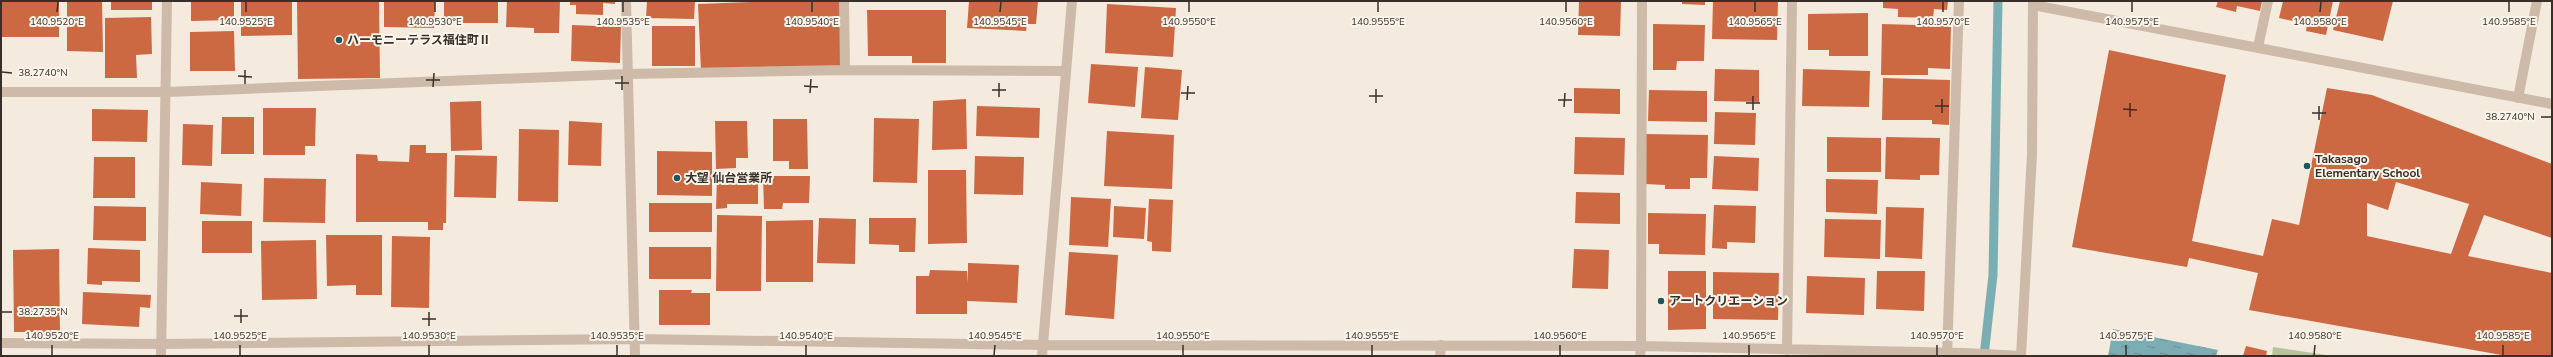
<svg xmlns="http://www.w3.org/2000/svg" width="2553" height="357" font-family="'Nunito Sans','Noto Sans JP',sans-serif">
	<defs>
		<pattern id="water-ripples" width="26" height="14" patternUnits="userSpaceOnUse"><rect width="26" height="14" fill="#7baeb3"/><path d="M2 4q2-2 4 0t4 0M15 11q2-2 4 0t4 0" fill="none" stroke="#668e92"/></pattern>
	</defs>
	<rect width="100%" height="100%" fill="#f4eade"/>
	<!-- garden -->
	<path fill="#b5c49c" d="M2273 347 2333 356H2272Z"/>
	<!-- water -->
	<path fill="url(#water-ripples)" d="M2113 329 2218 350 2216 356H2108Z"/>
	<g fill="none" stroke-linecap="round" stroke-linejoin="round">
		<!-- stream -->
		<path stroke="#7baeb3" stroke-width="9" d="M1984 356 1993 275 1998 1"/>
	</g>
	<!-- building -->
	<path fill="#cc6943" fill-rule="evenodd" d="M2 1H59V37H2Z
		M67 1H102L103 52 67 51Z
		M111 1H152V10H111Z
		M191 1H234V20L191 21Z
		M241 1H292V35L241 36Z
		M297 1H379L380 78 298 79Z
		M384 1H435L434 28 384 27Z
		M444 1H498V23H444Z
		M507 1H560L559 33H534V28L506 27Z
		M570 1H615V4L603 3V15L576 14V5H570Z
		M647 1H695L694 19 646 18Z
		M778 1H841L844 66 701 71 698 4Z
		M969 1H1038L1036 24H1027L1026 31 967 28Z
		M1579 1H1621L1620 36 1578 35Z
		M1682 1H1705V5L1682 4Z
		M1713 1H1778L1777 40 1712 39Z
		M1883 1H1948L1947 10 1934 9 1933 18 1898 17V9L1883 8Z
		M2218 1H2262L2260 11 2237 6 2236 12 2216 7Z
		M2283 1H2333L2326 35 2306 31 2307 24 2279 18Z
		M2340 1H2393L2383 41 2333 30Z
		M1107 4 1176 8 1173 57 1105 53Z
		M867 10H946V63H912V56H868Z
		M1868 13V56H1829V50H1808V14Z
		M151 17 152 54 136 55 137 78H105V18Z
		M1653 24 1705 25 1704 61H1677L1676 70H1653Z
		M1882 24 1951 26 1950 69 1928 68V75H1881Z
		M572 25 621 27 620 63 571 61Z
		M652 26H695V66H652Z
		M234 31 235 71H190V32Z
		M2109 50 2226 75 2192 241 2263 256 2272 219 2299 225 2327 88 2372 95 2552 164V238L2484 215 2468 256 2552 273V356H2507L2249 310 2258 273 2189 258 2187 267 2072 247ZM2396 182 2469 204 2451 254 2367 236V203L2388 210Z
		M1091 64 1138 67 1135 107 1088 103Z
		M1145 67 1182 70 1178 120 1141 118Z
		M1715 69 1759 70V102L1714 101Z
		M1803 69 1870 71 1869 107 1802 106Z
		M1883 78 1950 80 1949 125 1932 124V120H1882Z
		M1574 88 1620 89V114L1574 113Z
		M1649 90 1707 91V122L1648 121Z
		M966 99 967 149 932 150 933 101Z
		M481 101 482 150 451 151 450 102Z
		M977 106 1040 108 1039 138 976 136Z
		M263 108H316L315 146H305V155H263Z
		M92 109 148 110 147 142 92 141Z
		M1715 112 1756 113 1755 145 1714 144Z
		M222 117H254V154H221Z
		M874 118 919 119 917 183 873 182Z
		M773 119H807L808 169H789V161H773Z
		M569 121 602 123 601 166 568 165Z
		M715 121H747L748 158H736V168L716 169Z
		M183 124 213 125 212 166 182 165Z
		M519 129 559 130 558 202 518 201Z
		M1107 131 1174 135 1172 189 1104 186Z
		M1645 134 1708 135 1707 178H1690V189H1665V185L1645 184Z
		M1575 137 1625 138 1624 175 1574 174Z
		M1827 137 1881 138V172H1827Z
		M1886 137 1940 138 1939 175H1920V180L1885 179Z
		M410 145H426V153H447L446 223H443V230H428V222H356V154L377 155 378 161 409 162Z
		M657 151 712 152V196L657 195Z
		M455 155 497 156 496 198 454 197Z
		M975 156 1024 157 1023 195 974 194Z
		M1714 156 1759 158 1758 191 1712 189Z
		M94 157H135V198H93Z
		M928 170H966L967 243 928 244Z
		M763 176H810L809 203H783L782 209H764Z
		M264 178 326 179 325 223 263 222Z
		M717 178H758V204H727V208L716 209Z
		M1826 179 1878 180 1877 214 1826 212Z
		M201 182 242 184 241 216 200 214Z
		M1576 192 1620 193V224L1575 223Z
		M1071 197 1111 199 1108 247 1069 245Z
		M1149 199 1173 200 1171 252 1152 251V242L1147 241Z
		M649 203H712V232H649Z
		M1714 205 1756 206 1755 243 1727 242V249L1712 248Z
		M94 206 146 207V241L93 240Z
		M1114 206 1146 208 1144 239 1113 237Z
		M1886 207 1924 208 1922 259 1885 257Z
		M1648 213 1706 214 1705 255 1659 254V244H1648Z
		M717 215 762 216 761 291H716Z
		M819 218 856 219 855 264 817 263Z
		M869 218H916L915 252H899V245L869 244Z
		M1825 219 1881 220 1880 259 1824 257Z
		M813 220V282H766V221Z
		M202 221H252V253H202Z
		M326 235H382V295H356V285L327 286Z
		M392 236 430 237 429 308 391 307Z
		M316 240 317 299 262 300 261 241Z
		M649 247H711V279H649Z
		M88 248 140 250V282L102 281V285L87 284Z
		M59 249 60 332H14L13 250Z
		M1574 249 1609 250 1608 289 1572 288Z
		M1069 252 1118 255 1114 319 1065 315Z
		M968 263 1019 265 1017 303 967 301V314H916V276H929L930 270 967 271 968 283Z
		M1668 271H1706V329L1668 330Z
		M1877 271H1925L1924 311 1876 309Z
		M1713 272 1779 273 1778 320 1713 319Z
		M1807 276 1865 278 1864 315 1806 313Z
		M659 290H692L691 293H710V325H659Z
		M83 292 151 295 150 308 140 307 139 327 82 324Z
		M2246 346 2267 351 2266 356H2243Z"/>
	<g fill="none" stroke-linecap="round" stroke-linejoin="round">
		<!-- minor -->
		<path stroke="#cdbaa8" stroke-width="10" d="M626 1 635 356
			M844 1 845 70
			M1642 1 1641 346 1965 353 2021 356
			M2033 5 2552 104
			M2258 47 2268 1
			M1 92H167L627 74 845 70 1066 71
			M2518 98 2537 1
			M1 343 161 344 635 339 1043 345 1641 346 1640 356
			M1787 350 1792 1
			M161 356 167 1
			M1042 356 1072 1
			M1440 356 1441 345
			M1947 356 1959 1
			M2021 356 2032 154 2033 1"/>
	</g>
	<!-- ticks -->
	<path fill="none" stroke="#392f29" stroke-width="1.5" d="M57 12 58 2M246 12V2M435 12V2M623 12V2M812 12V2M1000 12 1001 2M1189 12V2M1378 12V2M1566 12V2M1755 12V2M1943 12V2M2132 12V2M2320 12 2321 2M2509 12V2M2 72 12 73M238 76 252 77M426 80H440M615 83H629M245 84V70M804 86 818 87M433 87 434 73M622 90V76M992 90H1006M810 93 811 79M1181 93H1195M1369 96H1383M999 97V83M1187 100 1188 86M1558 100H1572M1376 103V89M1746 103H1760M1935 106H1949M1564 107 1565 93M2123 109 2137 110M1753 110V96M1942 113V99M2312 113H2326M2130 117V103M2541 117H2551M2319 120V106M2 312H12M234 316H248M422 319H436M241 323V309M429 326V312M52 355V345M240 355V345M429 355V345M617 355V345M806 355V345M994 355 995 345M1183 355V345M1372 355V345M1560 355V345M1749 355V345M1937 355V345M2126 355V345M2314 355 2315 345M2503 355V345"/>
	<!-- markers -->
	<g fill="#1c575e" stroke="#fbf4ea" stroke-width="1.5">
		<circle cx="339" cy="40" r="4"/>
		<circle cx="2307" cy="166" r="4"/>
		<circle cx="677" cy="178" r="4"/>
		<circle cx="1661" cy="301" r="4"/>
	</g>
	<g text-anchor="middle" dominant-baseline="central" stroke-width="4" stroke-linejoin="round" paint-order="stroke">
		<!-- poi labels -->
		<g font-size="12" font-weight="bold" fill="#392f29" stroke="#fbf4ea" text-anchor="start">
			<text x="347" y="40">ハーモニーテラス福住町Ⅱ</text>
			<text x="2315" y="159">Takasago<tspan x="2315" dy="14">Elementary School</tspan></text>
			<text x="685" y="178">大望 仙台営業所</text>
			<text x="1669" y="301">アートクリエーション</text>
		</g>
	</g>
	<g font-size="10" text-anchor="middle" fill="#392f29" stroke="#fbf4ea" stroke-width="4" stroke-linejoin="round" paint-order="stroke">
		<text x="1189" y="25">140.9550°E</text>
		<text x="57" y="25">140.9520°E</text>
		<text x="246" y="25">140.9525°E</text>
		<text x="435" y="25">140.9530°E</text>
		<text x="623" y="25">140.9535°E</text>
		<text x="812" y="25">140.9540°E</text>
		<text x="1000" y="25">140.9545°E</text>
		<text x="1378" y="25">140.9555°E</text>
		<text x="1566" y="25">140.9560°E</text>
		<text x="1755" y="25">140.9565°E</text>
		<text x="1943" y="25">140.9570°E</text>
		<text x="2132" y="25">140.9575°E</text>
		<text x="2320" y="25">140.9580°E</text>
		<text x="2509" y="25">140.9585°E</text>
		<text x="43" y="76">38.2740°N</text>
		<text x="2510" y="120">38.2740°N</text>
		<text x="43" y="315">38.2735°N</text>
		<text x="52" y="339">140.9520°E</text>
		<text x="240" y="339">140.9525°E</text>
		<text x="429" y="339">140.9530°E</text>
		<text x="617" y="339">140.9535°E</text>
		<text x="806" y="339">140.9540°E</text>
		<text x="995" y="339">140.9545°E</text>
		<text x="1183" y="339">140.9550°E</text>
		<text x="1372" y="339">140.9555°E</text>
		<text x="1560" y="339">140.9560°E</text>
		<text x="1749" y="339">140.9565°E</text>
		<text x="1937" y="339">140.9570°E</text>
		<text x="2126" y="339">140.9575°E</text>
		<text x="2315" y="339">140.9580°E</text>
		<text x="2503" y="339">140.9585°E</text>
	</g>
	<!-- border -->
	<rect width="2553" height="357" fill="none" stroke="#392f29" stroke-width="4"/>
</svg>
